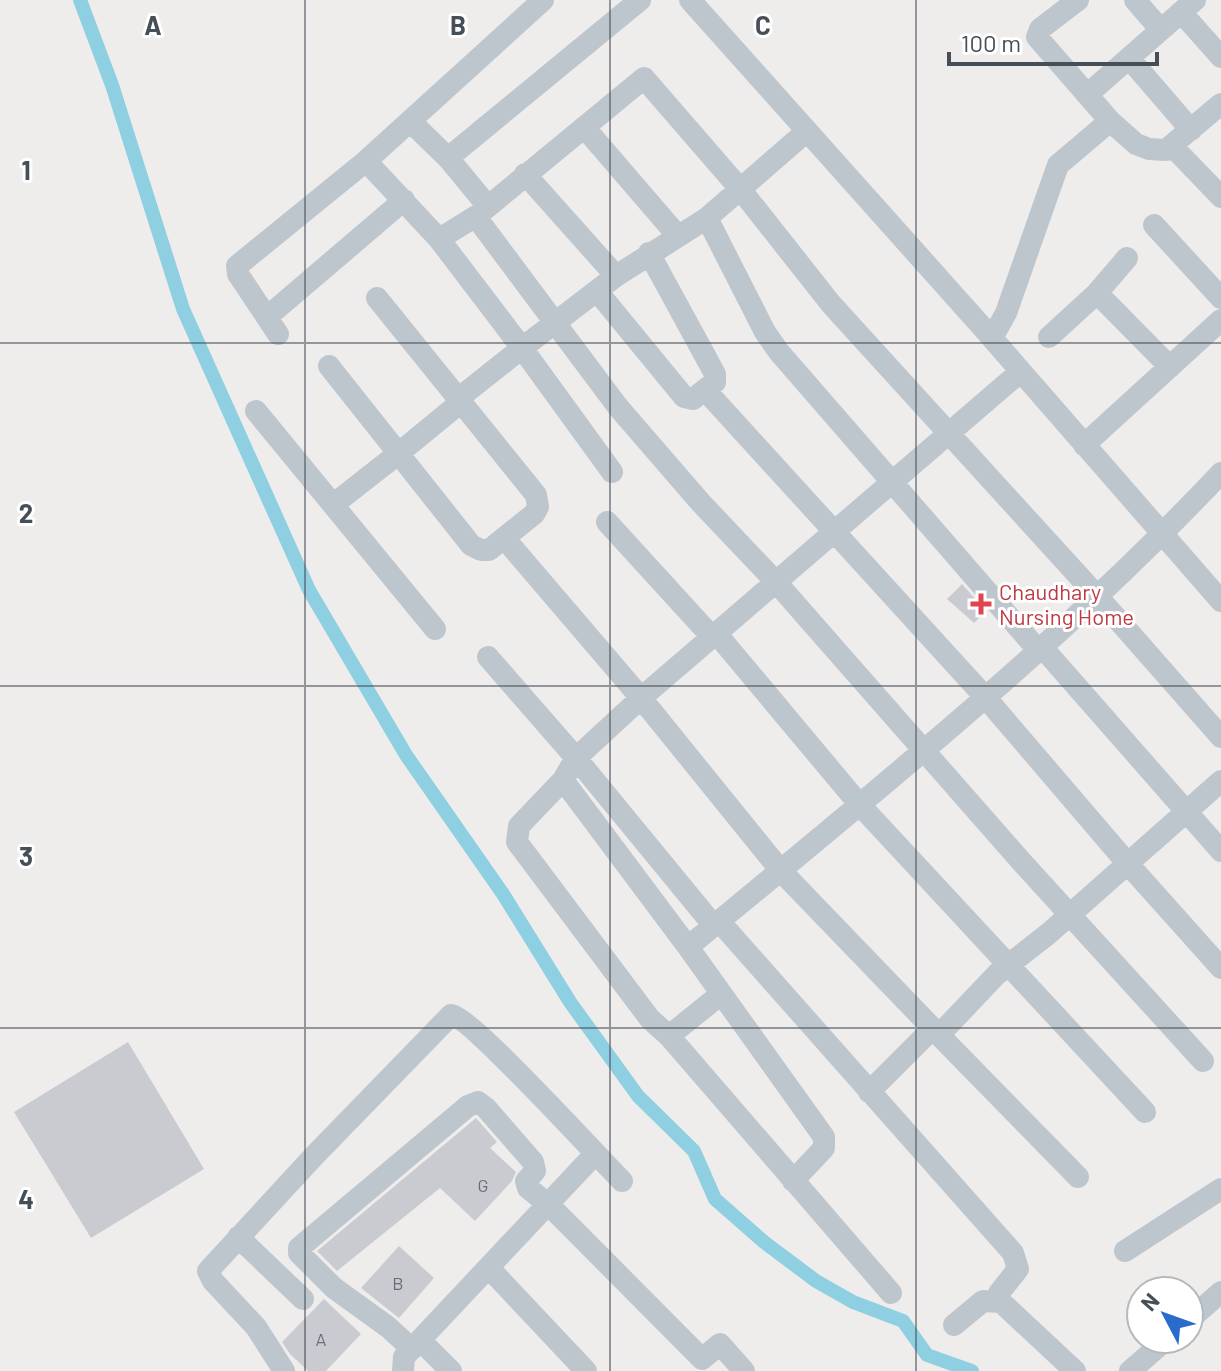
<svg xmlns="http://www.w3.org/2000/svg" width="1221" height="1371" font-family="Barlow,sans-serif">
	<rect width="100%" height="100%" fill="#efecec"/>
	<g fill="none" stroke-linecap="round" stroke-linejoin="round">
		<!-- canal -->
		<path stroke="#8fcfe2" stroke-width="14" d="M80 0 112 85 183 309 309 590 406 755 503 894 570 1002 638 1096 694 1151 715 1199 764 1242 816 1281 853 1302 903 1321 927 1355 972 1371"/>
	</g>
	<!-- building -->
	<path fill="#cacbd1" d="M962 584 986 611 974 623 947 599Z
		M128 1042 204 1169 91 1238 14 1112Z
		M476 1118 497 1142 490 1148 516 1172 512 1181 475 1221 440 1188 337 1271 317 1251Z
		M399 1246 434 1278 399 1318 361 1288Z
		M324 1299 361 1334 326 1371H308L290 1354 282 1342Z"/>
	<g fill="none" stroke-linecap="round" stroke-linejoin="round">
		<!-- minor -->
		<path stroke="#bec6cd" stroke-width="22" d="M690 0 984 329 1221 601
			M1078 0 1040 29 1037 37 1110 121 1136 144 1149 149 1166 150 1221 104
			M1135 0 1161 30
			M1181 12 1221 57
			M1129 58 1191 130
			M1088 94 1195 0
			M410 121 448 158 486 204 481 213 439 239
			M584 127 677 235
			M1172 146 1221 197
			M448 158 640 0
			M366 161 439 239 522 348 616 276 707 218 807 131
			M525 174 616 276
			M485 209 644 78 741 190 831 304 1097 596 1221 737
			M476 217 618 407 701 503 776 582 1020 860 1203 1061
			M707 218 765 332 779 352 1038 650
			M1154 225 1221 298
			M597 291 684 397 693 399 715 382V374L649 253
			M1097 293 1170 367
			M267 317 404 200
			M278 334 238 274 237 266 366 161 543 0
			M1049 337 1097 293 1127 258
			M992 338 1006 313 1058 165 1110 121
			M329 366 471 545 481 550H489L534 514 538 507 536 495 377 298
			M706 391 986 698 1128 864 1221 968
			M256 411 435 629
			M1084 445 1221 320
			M334 504 399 453 455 407 464 394 522 348 612 472
			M607 522 712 637
			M505 539 641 698 781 871 939 1035 997 974 1048 934 1221 781
			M716 633 859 804 1145 1112
			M1042 647 1221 851
			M488 657 576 758 714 926
			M563 780 688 947 824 1137V1148L793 1181
			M719 921 1013 1253 1018 1269 999 1293 1001 1302 1075 1371
			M688 947C871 795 1058 646 1221 473
			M721 994 669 1036 891 1293
			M939 1035 1078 1177
			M669 1036 650 1019 517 842 519 826 563 780 576 758 641 698 1020 372
			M869 1092 933 1028
			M238 1237 303 1299
			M1125 1251 1221 1189
			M489 1268 586 1371
			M1189 1320 1221 1292
			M954 1325 983 1301 1001 1302
			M420 1340 451 1371
			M412 1349 388 1327 334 1288 299 1253V1248L468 1106 478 1102 486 1108 533 1162 535 1171 526 1181 528 1188 549 1205 702 1359 720 1344 744 1371
			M284 1371 256 1327 213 1281 208 1271 314 1156 451 1015C471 1017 598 1157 622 1181
			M403 1371 404 1357 595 1154
			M1130 1371 1167 1339"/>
	</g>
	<!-- grid -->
	<path fill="none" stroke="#464f58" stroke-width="2" stroke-opacity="0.55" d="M305 0V1371M610 0V1371M916 0V1371M0 343H1221M0 686H1221M0 1028H1221"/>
	<!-- markers -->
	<path fill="#e0444e" stroke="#fff" stroke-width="3" d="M977 592h8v8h8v8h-8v8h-8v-8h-8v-8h8z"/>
	<g text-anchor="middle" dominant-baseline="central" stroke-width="6" stroke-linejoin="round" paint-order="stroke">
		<!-- number labels -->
		<g font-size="18" fill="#676e76">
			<text x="483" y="1185">G</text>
			<text x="398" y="1283">B</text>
			<text x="321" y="1339">A</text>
		</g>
		<!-- health labels -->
		<g font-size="22" fill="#be3a42" stroke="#fff" text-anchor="start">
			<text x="999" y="591">Chaudhary<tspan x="999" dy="25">Nursing Home</tspan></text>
		</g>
	</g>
	<g font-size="26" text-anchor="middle" font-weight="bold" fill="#464f58" stroke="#fff" stroke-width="6" stroke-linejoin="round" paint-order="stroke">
		<text x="153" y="35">A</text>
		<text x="458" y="35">B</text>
		<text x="763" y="35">C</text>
		<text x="26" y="180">1</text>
		<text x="26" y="523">2</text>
		<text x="26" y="866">3</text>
		<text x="26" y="1209">4</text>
	</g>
	<!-- north arrow -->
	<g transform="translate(1165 1315) rotate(311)"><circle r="38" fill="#ffffff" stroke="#b5b9bc" stroke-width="2"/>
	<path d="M0-6L14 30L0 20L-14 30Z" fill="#2a6ccb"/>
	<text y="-12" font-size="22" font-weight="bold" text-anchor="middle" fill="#464f58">N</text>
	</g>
	<!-- scale -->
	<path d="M949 52v12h208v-12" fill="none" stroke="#464f58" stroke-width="4"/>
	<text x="961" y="52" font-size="24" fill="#464f58" stroke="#ffffff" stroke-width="6" paint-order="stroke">100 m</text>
</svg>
